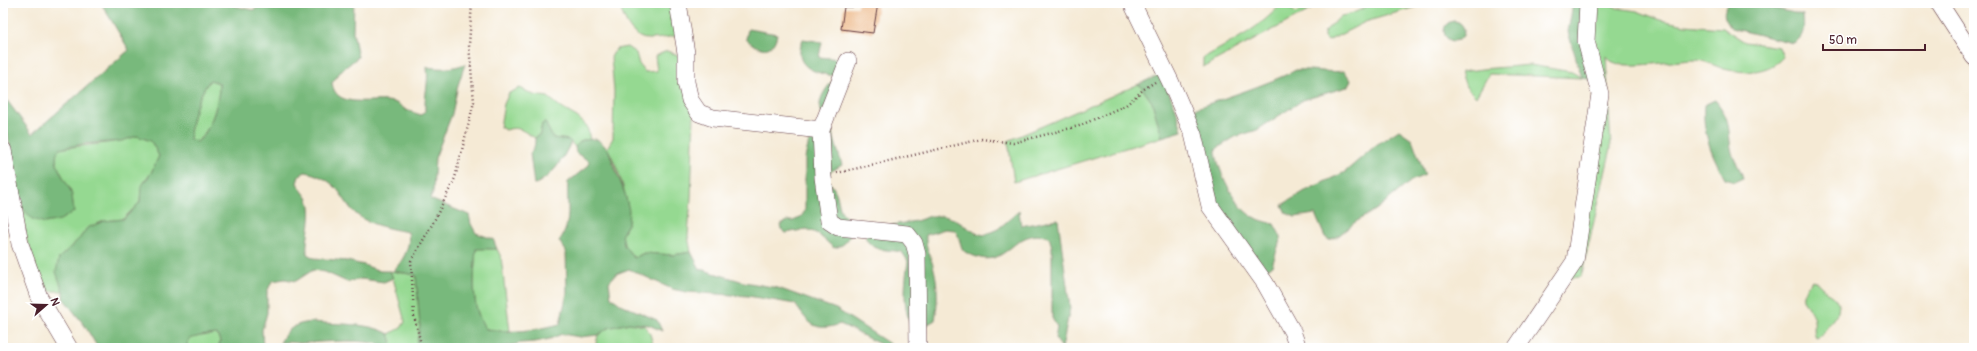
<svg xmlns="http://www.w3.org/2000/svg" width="1977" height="351" font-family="Pangolin,sans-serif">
	<rect width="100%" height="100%" fill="#fff"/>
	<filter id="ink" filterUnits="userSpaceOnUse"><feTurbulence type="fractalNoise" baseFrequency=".025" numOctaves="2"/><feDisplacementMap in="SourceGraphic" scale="8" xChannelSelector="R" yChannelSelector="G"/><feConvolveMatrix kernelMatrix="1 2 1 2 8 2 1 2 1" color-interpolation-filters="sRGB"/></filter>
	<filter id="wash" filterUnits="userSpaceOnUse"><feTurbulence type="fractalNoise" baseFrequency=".012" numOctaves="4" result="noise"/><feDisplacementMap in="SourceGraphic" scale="16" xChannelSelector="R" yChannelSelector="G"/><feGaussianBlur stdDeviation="0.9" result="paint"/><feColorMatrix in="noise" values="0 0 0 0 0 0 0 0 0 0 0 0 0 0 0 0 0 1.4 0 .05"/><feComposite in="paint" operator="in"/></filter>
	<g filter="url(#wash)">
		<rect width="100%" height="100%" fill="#f5ead5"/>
		<!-- green -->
		<path fill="#95d991" stroke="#707c5e" d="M619 3H676L682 35C672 36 661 39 651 39 632 41 623 18 619 3Z
			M1282 3H1294L1289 5 1288 7 1296 13 1303 9 1302 3H1296H1313L1312 9 1203 67V58C1231 42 1261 28 1282 3Z
			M1375 3H1429L1365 22 1328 41 1324 37V32L1341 16 1351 14Z
			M1597 3H1608L1617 8 1637 11 1661 20 1685 25 1723 28 1745 42 1779 47 1783 57C1769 73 1744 74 1724 69 1715 66 1704 60 1695 60 1675 60 1629 70 1613 62 1610 61 1608 58 1606 56L1611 148 1581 277 1568 278 1594 185 1593 37 1595 4Z
			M627 47 636 53 639 64 645 72 657 71 655 56 667 51 680 56 694 115 691 198 688 236 691 252 673 255 644 253 634 258 624 245 622 234C624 231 627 227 628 223 632 208 616 160 607 148L613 138 614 91 611 57 616 49Z
			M1530 65 1572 72 1582 78 1489 74 1476 97 1466 87 1461 72 1482 69Z
			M210 80 219 83C220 100 210 133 196 142L190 140C190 120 198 96 210 80Z
			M1139 84 1152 102 1162 137 1014 182 1008 141Z
			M520 88 534 95 548 97 563 109 577 117 587 126 590 140H582L575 147 569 140 552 138 542 124 540 134 535 138C524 132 519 125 506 130L500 127 504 104 509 93Z
			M137 136 151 141 159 156 151 173 141 187 140 202 123 219 104 221 87 228 80 238 59 258 63 291H43L26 238 21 206 32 219 73 212C73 207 73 201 72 196 69 181 49 164 59 149 85 144 112 145 137 136Z
			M481 248 497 249 501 257 510 331 486 329C470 308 474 274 476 249Z
			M390 271 416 275 420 326 416 348H389L387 346 391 342 389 334 401 328 405 322 393 278Z
			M1812 280C1820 282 1825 294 1837 299L1839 305 1838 312 1821 336 1816 338C1813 332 1815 326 1814 320 1810 301 1792 304 1812 280Z
			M629 323 645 326 650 334 654 348H595L598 335 608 328Z
			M217 334 220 342 218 348H186L189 339 200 336Z"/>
		<!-- forest -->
		<path fill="#78b97b" stroke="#616c53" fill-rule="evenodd" d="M101 3H233L235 6 253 10 261 6V3H354L353 32 358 57 341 71 332 83C336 111 374 97 393 102 398 103 402 107 406 110 411 112 416 113 421 115L425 111C424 95 429 84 427 67 441 69 451 69 465 64L458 85 452 114 435 158 433 192 430 199 469 215 471 224 476 233 493 239 497 249H476C474 275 470 308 486 329 511 334 536 330 560 324L567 293 566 251 559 241C573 223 566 203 568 182L589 165V161L576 153 575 147 582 140 597 139 608 149 625 194 629 210 628 224 622 234 624 245 634 258 644 253 673 255 691 252 700 269 744 282 778 288 836 309 896 348C881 348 855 330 840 324 815 333 808 323 795 304L748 296 686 292 672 289 629 269 616 274 609 282 611 297 620 304 657 320 662 331 649 325 629 323 608 328 598 335 580 337 562 334 550 339 535 342 521 343 500 348H416L420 326 416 275 393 271C403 261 411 247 408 232 392 229 368 225 356 214 347 206 343 195 335 187 329 180 314 173 305 172L299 176 297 183C300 189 305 194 308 199 315 217 305 236 307 254L314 258 347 261 364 265 380 271H390L393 278 384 282 361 279 347 282 325 272 313 270 296 281 285 279 272 281 267 292V313L262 330 263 348H218L220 341 217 334 200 336 189 339 186 348H98L85 326 63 298V291L56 272 59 258 80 238 87 228 104 221 124 219 140 202 141 187 151 173 159 156 151 141 137 136 122 141 84 144 59 149C49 164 69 181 72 196 73 201 73 207 74 212L60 220 45 223 32 219 21 206 5 119 6 99 32 134 129 50ZM210 80 219 83C220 100 210 133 197 142L190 139C190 119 198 96 210 80Z
			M1573 3H1586L1595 80 1582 78 1568 32Z
			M1735 3H1750L1803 15C1804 27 1805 38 1793 43L1731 28C1725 19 1721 14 1728 4Z
			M1444 31a10 10 0 1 1 20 0a10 10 0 1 1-20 0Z
			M748 29 777 34C773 55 758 50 746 39Z
			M803 39 822 42 819 57 851 60 822 113C815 99 828 87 836 76 812 73 792 66 803 39Z
			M1296 70C1313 69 1328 73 1344 71L1351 80 1347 87 1303 100 1257 130 1235 137 1216 149C1216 167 1232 198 1245 211 1253 219 1264 221 1274 224L1281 237 1272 266 1264 271 1218 206 1189 111C1225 97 1262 87 1296 70Z
			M1161 74 1176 109 1182 131 1162 137 1152 102 1139 84Z
			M1715 100C1734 122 1726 132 1733 156 1736 164 1741 169 1743 178L1734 182 1725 179C1712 155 1702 133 1704 105Z
			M545 122 553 138 569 140 571 142C562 161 553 176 534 185L530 153C535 149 535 144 535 138L540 134 542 124Z
			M831 128 842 165 830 172 828 181C845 198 831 208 853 223 851 236 848 245 834 248L818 234 807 229 786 233 781 229 780 225 787 221H793L800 218 805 211V158L811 133Z
			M1399 130 1412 139 1425 175 1411 181 1377 209 1354 223 1337 237 1329 240 1325 237 1315 214 1295 217 1286 213 1282 205 1305 191 1345 172 1376 145Z
			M1019 211 1021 226 1058 219 1070 308 1062 348 1055 338 1057 327 1052 318V247L1049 237C1012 226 1009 270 974 256 970 254 965 253 963 250 960 245 960 238 955 230L945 229 926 235C925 249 931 256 934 269 938 284 938 304 935 320 926 326 921 326 911 326 902 304 905 283 908 261L902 252C887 249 869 252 865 235L886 226 916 221 931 216H944L954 219 976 233 984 235 998 229Z
			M314 322C338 325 368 322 389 334L392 342 387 346C358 338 331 342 302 343 294 343 288 341 280 343 288 327 297 323 314 322Z"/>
		<g id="blocks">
			<!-- building -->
			<path fill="#eaad76" d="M858 3H878L873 33 841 29 844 7H858Z"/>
		</g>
	</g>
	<g filter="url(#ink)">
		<use href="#blocks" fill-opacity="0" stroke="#643d44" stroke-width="1"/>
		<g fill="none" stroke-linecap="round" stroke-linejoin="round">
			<!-- minor casing -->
			<g stroke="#643d44" stroke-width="18">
				<path id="minor" d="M678 3 686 53V82L690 100 699 113 713 118 821 130
					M1132 3 1171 83 1193 134 1210 206 1265 283 1292 331 1298 348
					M1939 3 1974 57
					M848 61 821 130 823 177 829 221 838 227 907 234 914 243 917 254 918 348
					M3 150 20 244 39 297 69 348
					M1516 348 1575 261 1600 94 1586 41 1588 3"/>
			</g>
			<!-- path -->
			<path stroke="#643d44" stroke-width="2.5" stroke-dasharray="1 3" stroke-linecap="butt" d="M837 173 982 139 1013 143 1079 126 1126 105 1144 89 1155 82
				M422 348 414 316 411 261 433 223 455 178 474 102 469 45 472 3"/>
			<!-- minor -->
			<use href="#minor" stroke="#fff" stroke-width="17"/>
		</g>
	</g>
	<!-- margin -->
	<rect width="1977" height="351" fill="none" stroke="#fff" stroke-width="16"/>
	<!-- north arrow -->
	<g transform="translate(46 305) rotate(70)" stroke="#ffffff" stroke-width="3" paint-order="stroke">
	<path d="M0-3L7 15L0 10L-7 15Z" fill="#4a1f2b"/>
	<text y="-6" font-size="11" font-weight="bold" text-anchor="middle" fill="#4a1f2b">N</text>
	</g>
	<!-- scale -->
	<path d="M1823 44v6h102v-6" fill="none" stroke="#4a1f2b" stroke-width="2"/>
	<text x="1829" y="44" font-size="12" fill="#4a1f2b" stroke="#ffffff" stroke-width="3" paint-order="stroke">50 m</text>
</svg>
